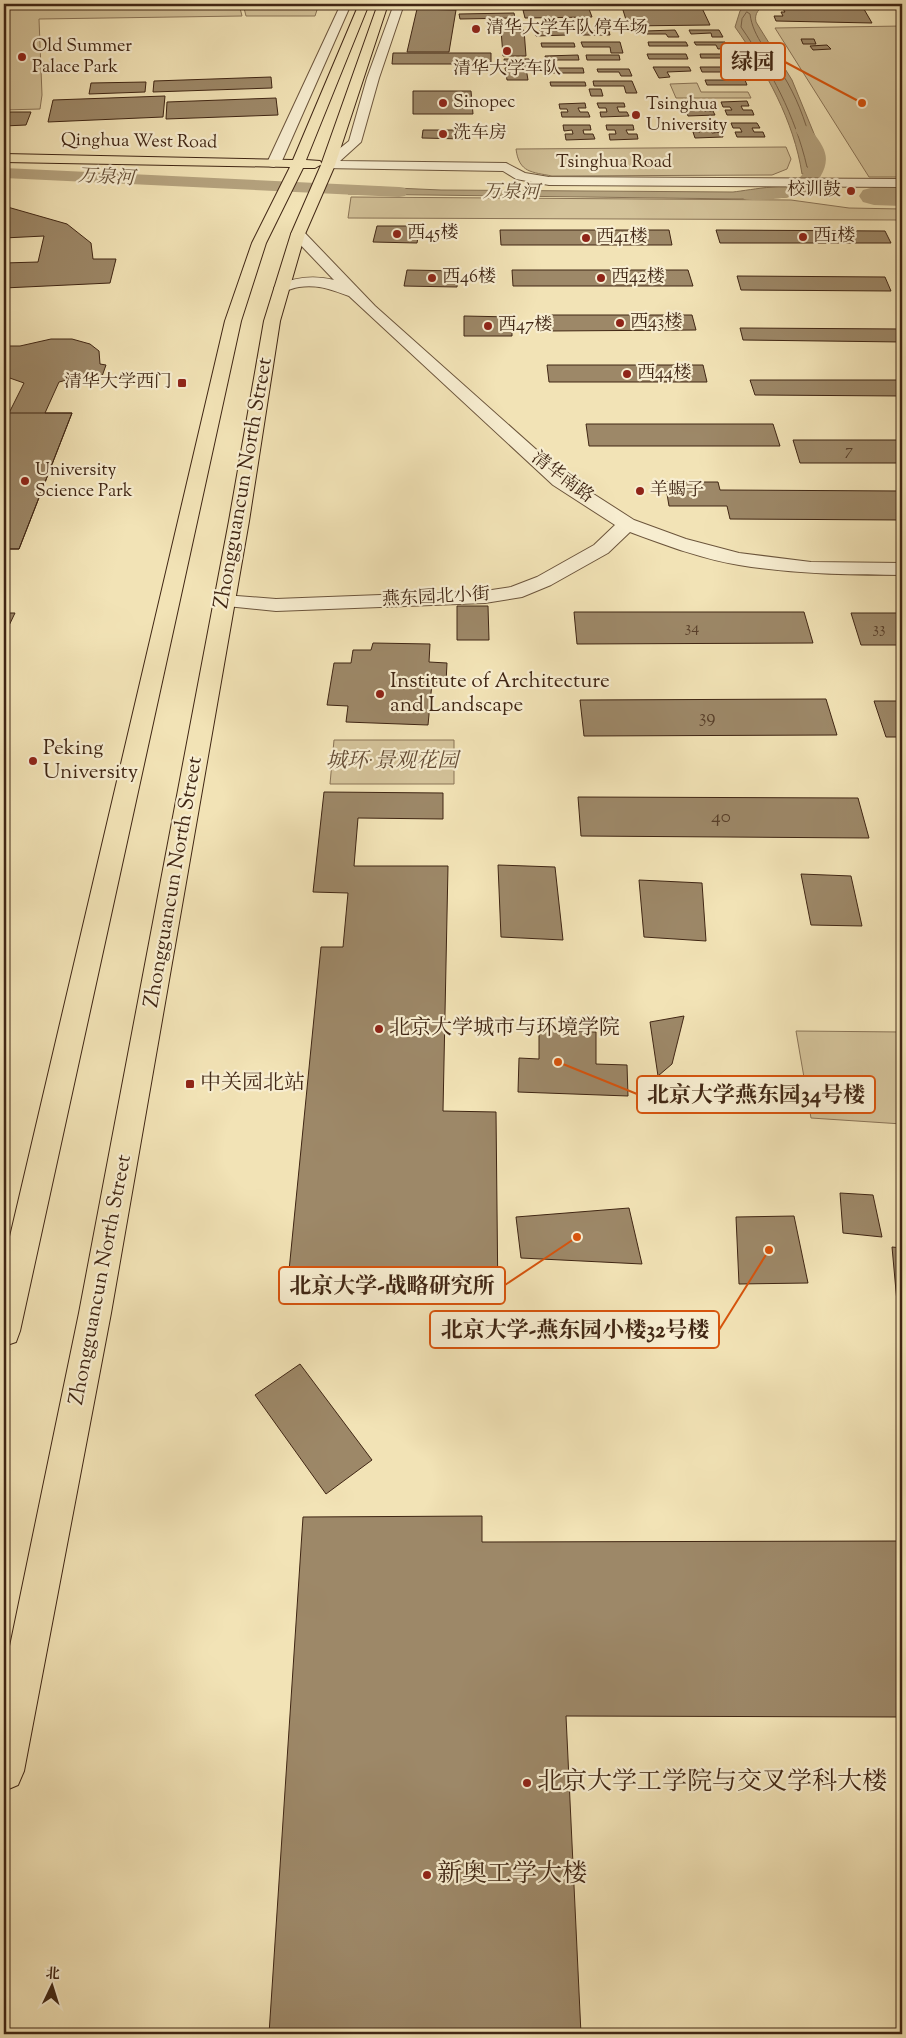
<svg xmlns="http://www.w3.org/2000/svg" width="906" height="2038" font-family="'Sorts Mill Goudy','Noto Serif SC',serif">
	<rect width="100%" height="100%" fill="#f2e3b6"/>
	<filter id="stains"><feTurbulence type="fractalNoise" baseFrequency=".004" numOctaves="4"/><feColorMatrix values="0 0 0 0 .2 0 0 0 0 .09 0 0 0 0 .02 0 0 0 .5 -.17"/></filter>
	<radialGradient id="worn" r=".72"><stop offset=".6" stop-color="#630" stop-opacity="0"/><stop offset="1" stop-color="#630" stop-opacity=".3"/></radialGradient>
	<!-- green -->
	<path fill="#d4c39a" stroke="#8a7457" d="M4 4H239L242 16 39 19 42 95 40 109 4 110Z
		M243 4H319L315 16H246Z
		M902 26V177H869L775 28Z
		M697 83 701 92H748L751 98H676L670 84Z
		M786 147 791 159 787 169 772 175 552 176C532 172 519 173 516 149Z
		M351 197 791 200 849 208 902 209V220L348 218Z
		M334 740H454V784H330Z
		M796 1031 902 1032V1124L811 1118Z"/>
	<!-- water -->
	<path fill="#b5a37f" stroke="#867154" d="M748 4H766C759 9 754 13 756 22L792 80 817 141 822 170 819 174H802C794 121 766 71 735 27L740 11Z
		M350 186 441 190 733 192C751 190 794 181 808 191L787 197 740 199 348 194Z"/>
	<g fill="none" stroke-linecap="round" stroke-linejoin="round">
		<!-- shore -->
		<path stroke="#7a644a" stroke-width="1" d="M747 12 750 14C753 38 771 55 783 75 796 96 805 119 811 143 813 151 817 161 815 169L807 167C795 115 771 71 741 27L742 19Z"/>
		<!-- canal -->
		<path fill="#b5a37f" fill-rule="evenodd" d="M803 125 809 127C814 134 823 144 825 153 829 166 819 182 808 190 796 198 758 202 744 199L741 195 744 191 770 190 796 182 808 168 809 153 795 130 797 127Z
			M4 168 399 187 405 188 408 192 405 196 399 197 4 178Z"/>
		<!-- river -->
		<path fill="#b5a37f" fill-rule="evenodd" d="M874 187 902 188V206L874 205 863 202 859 196 863 190Z"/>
	</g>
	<!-- building -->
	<path fill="#9d8868" stroke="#402614" d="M820 4H861L872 23 776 21 774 16H783L781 12H785L783 9 821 7Z
		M701 6 710 25 628 26 622 7Z
		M417 9 456 10 449 52H407Z
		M589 9 592 17 525 18 523 10Z
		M514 13 515 18 460 19 459 14Z
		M501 30H524L526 56H503Z
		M675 30 679 37H668L666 34H647L645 31Z
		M689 30H719L723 37H712L711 33 691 34Z
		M535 31H567L568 35 536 36Z
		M577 31H609L610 35H578Z
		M801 39H814L816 44H803Z
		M581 42H620L623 53H611L610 47H583Z
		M648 42H686L688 46H649Z
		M694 42H725L729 48 718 49 716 45H696Z
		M541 43H574L575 47H542Z
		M827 45 831 49 813 50 810 46Z
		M393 53H491V64H392Z
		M647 54H686L688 59H649Z
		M700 54H731L735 61H724L723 58H701Z
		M578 55 579 60H546L545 56Z
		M586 55H619L620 60H587Z
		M504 59H529L531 66H505Z
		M653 67H689L691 71 667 72 670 77 659 78Z
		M700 67H739L741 72H702Z
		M505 68H526L528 80H507Z
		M549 68H583L584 73H550Z
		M597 69H629L632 76H621L619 72H598Z
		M271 77 272 88 153 92 154 81Z
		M705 80H745L747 85H707Z
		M593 81H632L637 93H626L624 86H594Z
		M146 82 145 92 89 94 91 83Z
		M550 82H585L586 86H551Z
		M589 89H601L603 96H591Z
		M413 91H471L473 114H413Z
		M165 96 163 117 48 122 53 100Z
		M276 98 278 115 166 119 167 102Z
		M747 101 749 106H741L743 110H752L754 115H727L725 110H732L730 107H723L721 102Z
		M682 102H708L710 106 702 107 704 111H713L715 115 688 116 686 111H693L691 107H684Z
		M585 103 586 108H578L580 112H588L590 117H562L561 112H568L567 109H560L559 104Z
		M597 103H624L625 107H617L619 112H627L629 116 601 117 600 112H607L606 108H599Z
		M10 112H31L26 125 4 126Z
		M689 123H716L718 128H710L712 133 721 132 723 137 695 138 693 132H700L699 128 691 129Z
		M731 123H757L760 128H752L754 132H763L765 137H737L735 132H742L740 128H733Z
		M563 125H590L591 130H583L584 134H593L595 139 566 140 565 134H573L572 130 564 131Z
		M606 125H633L634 130H626L628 134H637L638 139 610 140 609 134H616L615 130H607Z
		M423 130H465L464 139 422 138Z
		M4 206 67 224 91 243 93 259H116L110 283 4 288V263L38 262 44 236 4 238Z
		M377 226H420L417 243 373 242Z
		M500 230H669L672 245H501Z
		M716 230 885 231 891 243H720Z
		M407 270 459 271 457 287 404 286Z
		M512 270H688L693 286H513Z
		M737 276 885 277 891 291 741 290Z
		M546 315H692L696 330 548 331Z
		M464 316 512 317V336H464Z
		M740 328 902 329V342L743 340Z
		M51 339H72L90 344 99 351 100 364 106 365 100 382H70L71 379 59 382 45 413H72L19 549H4V413H9L24 383 4 376V346H20Z
		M547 365H703L707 382H549Z
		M750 380H902V396L755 395Z
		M4 413H72L19 549H4Z
		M586 424H773L780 446H589Z
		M793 440H902V463H800Z
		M665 482H718L720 490 902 491V520L730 519 727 506H669Z
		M457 606H488L489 640H457Z
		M574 612H804L813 643 577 644Z
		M4 613H15L4 636Z
		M851 613H902V645H861Z
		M373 643 430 644 429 662 447 663 446 683H432L428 725 346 722 348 706 327 705 334 663H351L353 650H371Z
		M826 699 837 735 584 736 580 700Z
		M874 701H902V737H886Z
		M324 792 443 793V819L358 818 354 866H448L443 1111 496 1112 498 1303 286 1301 321 947H343L348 893 313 892Z
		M578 797 858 798 869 838 581 836Z
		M498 865 555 867 563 940 501 937Z
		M801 874 851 876 862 926 811 925Z
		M639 880 702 883 706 941 644 937Z
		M684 1016 672 1064 658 1076 650 1022Z
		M539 1030 596 1032V1064L627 1065 628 1096 518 1092 519 1058 539 1059Z
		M840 1193 873 1195 882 1237 843 1233Z
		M629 1208 642 1264 521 1258 516 1217Z
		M794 1216 808 1283 739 1284 736 1217Z
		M892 1247 902 1248V1313H898Z
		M300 1364 372 1460 326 1494 255 1395Z
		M482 1516V1542L902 1541V1717L566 1716 581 2034H269L303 1517Z"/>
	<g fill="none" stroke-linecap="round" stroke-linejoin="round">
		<!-- minor casing -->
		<g stroke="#6c553c" stroke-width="2">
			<path id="minor" d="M341 4H351L281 163 274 167 269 166 267 163Z
				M394 4H404L379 78 361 142 340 161 506 163 525 173 549 177 902 179V187L549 185 516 179 503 171 323 168 321 165 323 162 349 141 367 78Z
				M298 230 303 231 375 306 567 477 634 520 686 539 739 553 811 562 902 563V575C848 575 793 574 739 565 702 559 665 545 630 532L608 553 551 585 522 597 485 603 276 611 217 605 214 601 217 597 224 595 276 599 485 591 511 587 537 577 594 545 615 525 553 485 349 296C332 290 318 284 299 287 291 288 285 293 277 291L274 288 277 285C296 277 314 275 334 280L293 237 291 234 293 231Z"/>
		</g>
		<!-- major casing -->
		<g stroke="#402614" stroke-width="2">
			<path id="major" d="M359 4H369L306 160 320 161 322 164 315 168H303L266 243 241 321 20 1331 16 1342 4 1346V1262L225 321 252 243 290 167 4 162V154L293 160Z
				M378 4H388L335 165 305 234 280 321 249 521 111 1313 24 1771 18 1785 4 1791V1675L79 1313 229 521 264 321 291 234 321 165Z"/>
		</g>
		<!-- minor -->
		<use href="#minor" fill="#f7edd0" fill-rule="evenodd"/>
		<!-- major -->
		<use href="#major" fill="#f2e3b6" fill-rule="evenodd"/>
	</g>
	<!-- markers -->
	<g fill="#8f2418" stroke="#f7edd0" stroke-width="2">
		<circle cx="476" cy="29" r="5"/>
		<circle cx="507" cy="51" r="5"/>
		<circle cx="22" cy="57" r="5"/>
		<circle cx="443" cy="103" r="5"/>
		<circle cx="636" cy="115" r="5"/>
		<circle cx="443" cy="134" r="5"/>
		<circle cx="851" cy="191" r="5"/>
		<circle cx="397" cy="234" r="5"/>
		<circle cx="803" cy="237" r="5"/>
		<circle cx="586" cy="238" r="5"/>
		<circle cx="432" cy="278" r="5"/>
		<circle cx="601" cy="278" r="5"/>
		<circle cx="620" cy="323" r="5"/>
		<circle cx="488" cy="326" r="5"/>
		<circle cx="627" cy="374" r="5"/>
		<rect x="177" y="378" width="10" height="10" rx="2.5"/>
		<circle cx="25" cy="481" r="5"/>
		<circle cx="640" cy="491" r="5"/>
		<circle cx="380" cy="694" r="5"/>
		<circle cx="33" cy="761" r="5"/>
		<circle cx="379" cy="1029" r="5"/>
		<rect x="185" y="1079" width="10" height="10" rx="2.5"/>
		<circle cx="527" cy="1783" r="5"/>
		<circle cx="427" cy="1875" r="5"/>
	</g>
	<g text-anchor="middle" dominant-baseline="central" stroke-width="4.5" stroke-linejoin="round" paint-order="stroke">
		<!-- far-number labels -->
		<g font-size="16" fill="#573e29">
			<text x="849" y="451">7</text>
			<text x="692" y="628">34</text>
			<text x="879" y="629">33</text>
		</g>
		<!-- far-poi labels -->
		<g font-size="18" fill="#402614" stroke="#f7edd0" text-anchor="start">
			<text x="486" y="29">清华大学车队停车场</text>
			<text x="32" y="47">Old Summer<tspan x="32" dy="21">Palace Park</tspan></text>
			<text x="507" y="70" text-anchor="middle">清华大学车队</text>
			<text x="453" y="103">Sinopec</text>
			<text x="646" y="105">Tsinghua<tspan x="646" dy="21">University</tspan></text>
			<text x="453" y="134">洗车房</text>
			<text x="841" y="191" text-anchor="end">校训鼓</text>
			<text x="407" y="234">西45楼</text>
			<text x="813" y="237">西1楼</text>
			<text x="596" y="238">西41楼</text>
			<text x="442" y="278">西46楼</text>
			<text x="611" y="278">西42楼</text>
			<text x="630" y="323">西43楼</text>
			<text x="498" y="326">西47楼</text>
			<text x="637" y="374">西44楼</text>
			<text x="172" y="383" text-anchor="end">清华大学西门</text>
			<text x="35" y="471">University<tspan x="35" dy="21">Science Park</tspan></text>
			<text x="650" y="491">羊蝎子</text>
		</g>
		<!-- far-street labels -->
		<g font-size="18" fill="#402614" stroke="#f7edd0">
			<text transform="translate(139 142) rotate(1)">Qinghua West Road</text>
			<text x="614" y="163">Tsinghua Road</text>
			<text transform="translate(562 478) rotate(37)">清华南路</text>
			<text transform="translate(436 598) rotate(-3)">燕东园北小街</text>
		</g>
		<!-- far-water labels -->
		<g font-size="19" font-style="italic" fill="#634c34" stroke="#f7edd0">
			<text transform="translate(106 178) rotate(3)">万泉河</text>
			<text transform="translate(511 193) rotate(1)">万泉河</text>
		</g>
		<!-- number labels -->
		<g font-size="19" fill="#573e29">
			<text x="707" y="717">39</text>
			<text x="721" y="817">40</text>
		</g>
		<!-- street labels -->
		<g font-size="21" fill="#402614" stroke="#f7edd0">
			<text transform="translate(244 483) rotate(-80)">Zhongguancun North Street</text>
			<text transform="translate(174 882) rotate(-80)">Zhongguancun North Street</text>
			<text transform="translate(101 1280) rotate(-79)">Zhongguancun North Street</text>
		</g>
		<!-- poi labels -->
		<g font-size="21" fill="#402614" stroke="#f7edd0" text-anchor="start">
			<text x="390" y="682">Institute of Architecture<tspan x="390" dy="24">and Landscape</tspan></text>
			<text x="43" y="749">Peking<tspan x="43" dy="24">University</tspan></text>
			<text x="389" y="1029">北京大学城市与环境学院</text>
			<text x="200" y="1084">中关园北站</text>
		</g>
		<!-- park labels -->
		<g font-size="21" font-style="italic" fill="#654d36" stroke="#f7edd0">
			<text x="392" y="762">城环·景观花园</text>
		</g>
		<!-- near-poi labels -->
		<g font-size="25" fill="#402614" stroke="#f7edd0" text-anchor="start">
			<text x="537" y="1783">北京大学工学院与交叉学科大楼</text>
			<text x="437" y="1875">新奥工学大楼</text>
		</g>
	</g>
	<!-- callouts -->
	<path fill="none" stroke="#d7540d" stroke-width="2" d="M862 103L785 62M558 1062L637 1094M577 1237L505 1285M769 1250L719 1330"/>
	<g fill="#d7540d" stroke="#f7edd0" stroke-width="2">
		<circle cx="862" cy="103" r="5"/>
		<circle cx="558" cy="1062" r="5"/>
		<circle cx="577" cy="1237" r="5"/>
		<circle cx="769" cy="1250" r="5"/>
	</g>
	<g fill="#f7edd0" stroke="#d7540d" stroke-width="2">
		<rect x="721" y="43" width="64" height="37" rx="5"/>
		<rect x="637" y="1076" width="238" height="37" rx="5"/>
		<rect x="279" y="1267" width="226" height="37" rx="5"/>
		<rect x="430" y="1311" width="289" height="37" rx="5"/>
	</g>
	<g font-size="22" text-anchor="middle" font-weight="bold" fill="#402614">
		<text x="753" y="69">绿园</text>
		<text x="756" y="1102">北京大学燕东园34号楼</text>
		<text x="392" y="1293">北京大学-战略研究所</text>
		<text x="575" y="1337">北京大学-燕东园小楼32号楼</text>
	</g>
	<!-- margin -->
	<rect width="906" height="2038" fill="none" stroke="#f2e3b6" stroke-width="20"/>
	<rect x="5" y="5" width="896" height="2028" fill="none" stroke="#402614" stroke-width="2.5"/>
	<rect x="10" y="10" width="886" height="2018" fill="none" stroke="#402614"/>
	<!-- north arrow -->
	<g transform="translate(52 1986) rotate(4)" stroke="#f7edd0" stroke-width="4" paint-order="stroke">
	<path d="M0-4L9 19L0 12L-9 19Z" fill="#402614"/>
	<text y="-8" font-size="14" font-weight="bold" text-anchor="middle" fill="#402614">北</text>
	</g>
	<rect width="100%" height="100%" filter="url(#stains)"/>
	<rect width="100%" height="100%" fill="url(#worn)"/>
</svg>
